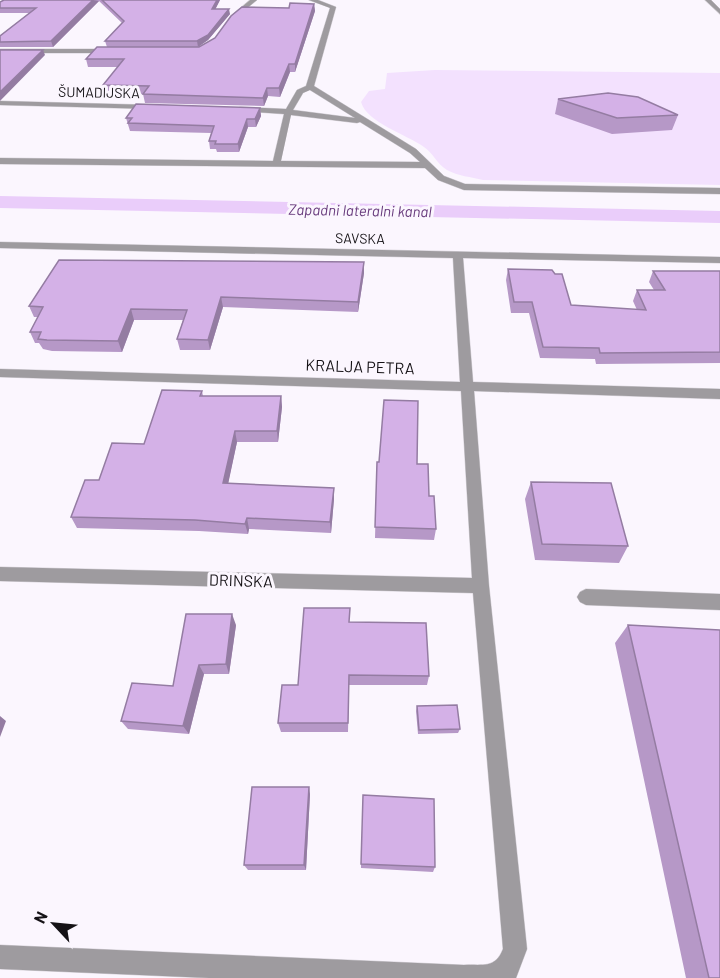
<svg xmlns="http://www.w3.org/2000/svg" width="720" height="978" font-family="Barlow,sans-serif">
	<rect width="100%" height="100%" fill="#fbf6fe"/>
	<!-- green -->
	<path fill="#f3e1fe" d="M435 70 720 73V185L483 180C471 177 458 176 447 170 437 164 433 153 424 147 406 134 367 123 361 102L369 91 385 89 387 73Z"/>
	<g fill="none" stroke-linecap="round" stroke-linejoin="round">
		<!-- canal -->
		<path fill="#eacdfa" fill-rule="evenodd" d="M0 196 720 211V223L0 208Z"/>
		<!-- minor casing -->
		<g stroke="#d6d2d9" stroke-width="1">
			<path id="minor" d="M250 0H257L234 19H230V17Z
				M309 0H318L336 7 314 86 416 149 444 176 465 184 720 188V194L464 190 438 180 425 168 0 164V158L273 161 284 114 240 111 236 109 240 107 286 109 297 90 306 86 330 8ZM310 90 355 118 293 110 303 93ZM291 115 357 123 360 122 410 153 420 162 281 161Z
				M705 0H711L720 9V14Z
				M0 49H114L117 51 114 53H0Z
				M0 101 153 105 157 107 153 109 0 105Z
				M0 242 720 257V263L463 258 473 382 720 389V399L474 391 489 586 527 949 516 978H209L0 969V945L464 965C483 964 495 969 503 949L473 593 0 581V567L472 578 461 391 0 377V369L460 382 453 258 0 248Z
				M586 589 720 594V610L586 605 580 602 577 597 580 592Z"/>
		</g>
		<!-- minor -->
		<use href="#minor" fill="#9e9b9f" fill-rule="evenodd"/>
	</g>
	<!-- wall -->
	<path fill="#b698c7" d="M4 0H220L215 9 230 14 208 40 198 47H107L105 41 122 23 99 1 53 47H0V36L29 13H0V2Z
		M314 4 315 11 295 72H290L280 97 268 96 264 106 145 103 143 94 105 93 103 85 118 67H88L86 59 199 47 289 8Z
		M558 99 678 115 672 130 612 134 555 114Z
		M260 108 261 116 256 127H248L239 152H217L216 149H210L209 141 211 133 130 131 126 118Z
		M508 269 571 305 637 310 633 301 637 290H654L649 282 653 271H720V363L596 364 595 359 540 358 529 313H511L506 280Z
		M364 273 358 312 223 307 210 350H180L177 339 183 320H134L122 352 52 351 43 349 39 343H35L30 332 38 317H34L29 306Z
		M202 391 203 396H281L282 407 278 442H237L228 483 334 488V499L331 533 249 529 248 534 199 531 77 528 71 517 99 480 144 444Z
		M377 462 417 464 429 496 436 529 434 540 375 538Z
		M531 482 628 546 619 563 535 560 525 499Z
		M350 622 429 676 427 685H349L348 732H281L278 723Z
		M236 625 229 674H204L189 734 128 729 121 721 173 686Z
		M628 625 720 978H686L615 643Z
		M417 706 460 729 458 733 418 734 416 711Z
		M310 794 306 870H248L244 865Z
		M361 864 435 867 433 872 361 868Z"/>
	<!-- shaded-wall -->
	<path fill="#947ca2" d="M93 0 99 1 53 47 51 41Z
		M217 0H220L213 14 212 9Z
		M314 4 315 11 295 72V64Z
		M229 9 230 14 208 40 198 47 197 41Z
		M43 50 45 55 0 101V92Z
		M289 64 290 72 280 97 279 88Z
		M267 88 268 96 264 106 263 98Z
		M260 108 261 116 256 127 255 119Z
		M247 119 248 127 239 152 238 144Z
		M364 262V273L358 312V302Z
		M221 297 223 307 210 350 208 340Z
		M131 309 134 320 122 352 118 341Z
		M281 396 282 407 278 442 277 431Z
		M235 431 237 442 226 494 223 483Z
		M334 488V499L331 533 330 522Z
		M247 518 249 529 248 534 245 524Z
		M232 614 236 625 229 674 226 664Z
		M199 665 204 674 189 734 183 726Z
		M0 716 6 721 0 737Z
		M309 787 310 794 306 870 304 865Z"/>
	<!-- building -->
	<path fill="#d4b1e7" stroke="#947ca2" stroke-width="1.5" d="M4 0H93L51 41 0 42V36L36 8H0V2Z
		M102 0H217L212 9H229L208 35 197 41H105L124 21Z
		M290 3 314 4 295 64H289L279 88H267L263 98 143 94 149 86 103 85 124 59H86L97 47H199L215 38 231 16 242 7 289 8Z
		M0 50H43L0 92Z
		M608 93 638 97 678 115 617 118 558 99Z
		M136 104 260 108 255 119H247L238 144H215L216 141H209L214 126 128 123 132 118H126Z
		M59 260 364 262 358 302 221 297 208 340 177 339 187 310 131 309 118 341 47 340 38 339 41 332H30L43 307 29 306Z
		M508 269 552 270 555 274H562L571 305 646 310 637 290H665L653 271H720V352L600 353 599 348 543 347 532 302H514Z
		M162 390 202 391 200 396H281L277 431H235L223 483 334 488 330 522 247 518 245 524 195 520 71 517 85 480H99L112 443 144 444Z
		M384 400 418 401 417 464H428L429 496H434L436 529 375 527 377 462H379Z
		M531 482 611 483 628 546 542 544Z
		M304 608H350L349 622 426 623 429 676 349 675 348 723H278L282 685H298Z
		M186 614H232L226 664 199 665 183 726 121 721 132 683 173 686Z
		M628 625 720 630V978H709Z
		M457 705 460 729 419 730 417 706Z
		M252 787H309L304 865H244Z
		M363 795 434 799 435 867 361 864Z"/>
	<g text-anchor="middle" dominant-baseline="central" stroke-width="6" stroke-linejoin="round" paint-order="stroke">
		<!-- far-street labels -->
		<g font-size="14" fill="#151216" stroke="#fbf6fe">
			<text transform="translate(99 92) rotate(1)">ŠUMADIJSKA</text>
			<text transform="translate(360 238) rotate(1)">SAVSKA</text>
		</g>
		<!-- far-water labels -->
		<g font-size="15" font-style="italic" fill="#683b7d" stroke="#fbf6fe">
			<text transform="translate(360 210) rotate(1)">Zapadni lateralni kanal</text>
		</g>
		<!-- street labels -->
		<g font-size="16" fill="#151216" stroke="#fbf6fe">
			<text transform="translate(360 366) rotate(2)">KRALJA PETRA</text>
			<text transform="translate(241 580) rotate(2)">DRINSKA</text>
		</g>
	</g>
	<!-- north arrow -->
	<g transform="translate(54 924) rotate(296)" stroke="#fbf6fe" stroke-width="4.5" paint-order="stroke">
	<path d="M0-4.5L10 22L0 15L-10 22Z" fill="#151216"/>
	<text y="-9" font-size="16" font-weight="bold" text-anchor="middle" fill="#151216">N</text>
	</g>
</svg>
